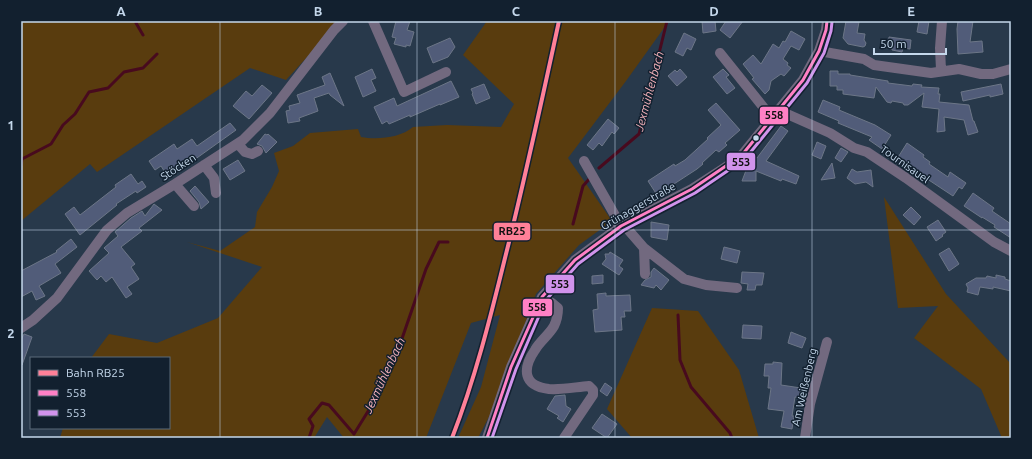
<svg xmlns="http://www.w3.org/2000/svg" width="1032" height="459" font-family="Ubuntu,sans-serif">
	<rect width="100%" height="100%" fill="#28394b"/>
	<!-- green -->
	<path fill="#593c0e" d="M21 21H340L286 80 250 68 97 172 90 164 21 221Z
		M487 21H669L626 81 568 158 612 221 579 245 536 294 494 407 478 438H458L481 387 500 315 471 323 426 438H344L327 417 314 438H60L63 428H169V358H91L109 334 157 343 218 318 262 267 187 242 220 251 255 227 257 212 272 187 279 171 274 153 293 146 310 133 358 129 361 137C377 140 400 138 413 127L447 125 501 127 514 104 463 55Z
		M884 197 946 294 1011 364V438H1002L981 389 914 338 938 306 898 308Z
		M652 308 698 311 739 370 759 438H632L607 409Z"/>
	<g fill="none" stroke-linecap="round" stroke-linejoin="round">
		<!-- stream -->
		<path stroke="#480a1e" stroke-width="3" d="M137 21 136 23 143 35
			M21 165 22 159 51 144 63 125 75 114 89 92 108 88 124 72 143 68 157 54
			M599 168 639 134 667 21
			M573 224 583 186 591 177
			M678 315 680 360 691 387 730 433 732 438
			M309 438 313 426 309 419 322 403 329 405 354 434 375 400 396 356 426 269 439 242H448"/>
	</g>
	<!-- building -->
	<path fill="#515c79" stroke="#6c7687" d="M396 21H410L407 30 414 32 410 46 406 45V47L394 44 396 38 392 37Z
		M702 21H715L716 31 703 33Z
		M726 21H743L730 38 720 30Z
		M846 21 859 22 857 33 865 34 864 40 866 43 865 46 863 47 848 44 843 38Z
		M919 21H929L927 34 917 32Z
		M958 21H973L970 42 982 41 983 52 958 54 957 29Z
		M791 31 805 39 799 50 791 46 783 59 788 63 787 65 791 68 784 76 781 74 771 81 769 90 765 94 752 79 754 78 743 64 753 55 761 64 773 44 779 48 783 41 785 42Z
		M684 33 696 39 691 50 687 48 683 56 675 52Z
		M889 37 911 40 910 49 903 48 902 52 892 50V48L888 47Z
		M450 38 455 47 448 57 433 63 427 48Z
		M372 69 376 78 371 80 376 91 363 97 355 77Z
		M680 69 687 77 677 86 668 76 675 70 677 72Z
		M723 69 729 75 726 77 735 88 727 94 713 77Z
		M830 71H838V74H850V75L888 81V83L912 86 913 84 922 85 921 87 939 88 938 94H940L939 102 969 105 973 121H974L978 132 968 135 964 120 944 117 945 131 937 132 939 109 922 107 924 93 908 105H904L903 103 892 101 891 103 887 102 876 87 874 98 843 94V90H837V86H830Z
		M330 73 344 106 330 95 329 93 314 98 318 111 299 118 300 121 288 123 286 111 290 110 289 106 300 103 297 95 325 85 322 77Z
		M451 81 459 97 440 105V104L410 117V115L389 124 387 121 382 124 374 107 394 98 397 106Z
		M484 84 490 98 476 104 472 94 473 93 471 89Z
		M1001 84 1003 94 990 97V95L963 101 961 92Z
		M262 85 272 93 249 119 233 106 246 91 252 96Z
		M823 100 840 107 839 110 875 125 891 135 882 149 869 140 872 137 838 123 839 121 818 112Z
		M716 103 740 130 725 143 727 145 719 152 716 150 702 163 703 164 697 169 657 195 648 181 674 164 675 166 685 160 708 139 707 138 721 125 708 110Z
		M608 119 619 128 614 134 612 132 602 146 599 143 593 150 587 145Z
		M230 123 236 130 194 160 192 156 166 174 161 166 155 170 149 161 174 144 177 149 192 139 197 146Z
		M781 126 788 131 766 161 799 176 796 184 782 179 781 181 756 171V181H742L753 152 754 150 755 157 757 158Z
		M265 134 267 135 268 134 277 142 266 153 262 146 257 144Z
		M817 142 826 146 821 159 812 155Z
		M907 143 924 155 923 157 930 162 929 164 948 177 950 172 966 183 962 189 959 187 953 196 897 159Z
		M841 148 848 152 841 162 835 158Z
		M238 160 245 171 230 180 223 169Z
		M832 163 835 178 821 180Z
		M852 169 857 172 871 170 873 187 866 182 855 184 847 178Z
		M131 174 138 184 142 181 146 187 137 193 136 191 116 204 117 205 80 235 65 214 74 207 80 215 116 187 115 185Z
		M195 186 209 202 201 209 199 202 190 191Z
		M973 193 994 208 992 211 1011 224V238L994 227 995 225 982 217V218L964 206Z
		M154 204 162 210 139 228 142 231 121 247 135 264 131 267 139 279 127 287 132 294 126 298 112 277 106 282 101 276 97 280 89 271 109 253 104 248 118 236 115 232 131 218 142 211 145 216Z
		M911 207 921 217 914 225 903 215Z
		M938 220 946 232 942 235 943 236 936 241 927 227Z
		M651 222 669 225 667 240 651 237Z
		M71 239 77 247 55 264 61 273 39 286 45 296 36 300 32 291 21 297V271L57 252 56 251Z
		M724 247 740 251 737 263 721 259Z
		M949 248 959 264 949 271 939 254Z
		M610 252 623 260 619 266 623 269 619 275 602 264 606 259 605 254H609Z
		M654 268 669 280 661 290 656 285 654 288 641 285 645 280 651 277V272Z
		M742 272 764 273 762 285H756L755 290H747L748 284 741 283Z
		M603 275V283L592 284V276Z
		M996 275 1005 277V279L1011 281V291L993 287V289L980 287 978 295 967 292 968 288 966 284 976 278H986L987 276 996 278Z
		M606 293V296L630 295 631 311H624L625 317H621L622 330 595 332 593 310 598 309 597 294Z
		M743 325 762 326 761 339 742 338Z
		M791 332 806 338 802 348 788 343Z
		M24 334 32 337 22 365 21 340Z
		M773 362 782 363 781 385 801 388 800 398 795 397 792 416H794L792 429 781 427 784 411 768 409 771 388H768L769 376H764L765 364H773Z
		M605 383 612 388 607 396 600 391Z
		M565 395 566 406 571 409 563 422 557 418 559 416 547 409 555 396Z
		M602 414 617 424 607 438 592 428Z"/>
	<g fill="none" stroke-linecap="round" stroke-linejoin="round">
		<!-- minor -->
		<path stroke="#72697f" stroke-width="10" d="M373 21 404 92 446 72
			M819 51 864 59 874 65 931 73 959 69 981 74H993L1011 69
			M720 53 772 118
			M941 70 940 48 942 21
			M778 110 830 133 854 148 867 152 906 178 994 242 1011 251
			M238 144 245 152 252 154 258 151
			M584 161 621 226
			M204 165 214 178 216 193
			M175 184 194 206
			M624 225 644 248 684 279 706 285 737 288
			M644 248 645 274
			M542 297 552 303 558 308C558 315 557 320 554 326 549 335 540 341 535 350 522 369 523 386 549 389 562 390 576 387 589 386L593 390V395L564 438
			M21 328 33 320 57 298 107 230 127 213 175 184 243 140 270 113 334 30 343 21
			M487 438 511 367 542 297 575 260 621 226 692 189 726 167 742 155 803 80 819 51 826 30 827 21
			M805 438 810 404 827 342"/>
		<!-- bus-1 casing -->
		<g stroke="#12202f" stroke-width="6">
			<path id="bus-1" d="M487 438 511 367 542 297 575 260 621 226 692 189 742 155 803 80 819 51 826 30 827 21"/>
		</g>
		<!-- bus-2 casing -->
		<g stroke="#12202f" stroke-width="6">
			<path id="bus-2" d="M492 438 516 369 546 300 578 264 624 230 695 193 745 159 807 83 824 53 831 31 832 22"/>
		</g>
		<!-- bus-1 -->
		<use href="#bus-1" stroke="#ff80c5" stroke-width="3"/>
		<!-- bus-2 -->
		<use href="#bus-2" stroke="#d193ec" stroke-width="3"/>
		<!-- rail-1 casing -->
		<g stroke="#12202f" stroke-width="7">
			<path id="rail-1" d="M452 438C475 379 490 319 505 258 525 179 542 100 559 21"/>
		</g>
		<!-- rail-1 -->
		<use href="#rail-1" stroke="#ff8098" stroke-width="4"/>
	</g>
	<!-- grid -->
	<path fill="none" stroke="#c5d8ec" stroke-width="1" stroke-opacity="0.55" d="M220 21V438M417 21V438M615 21V438M812 21V438M21 230H1011"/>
	<!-- markers -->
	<circle fill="#c5d8ec" stroke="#12202f" stroke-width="1.5" cx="756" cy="138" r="3.5"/>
	<g text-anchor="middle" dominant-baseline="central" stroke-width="3" stroke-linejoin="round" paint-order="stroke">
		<!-- street labels -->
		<g font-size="11" fill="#c5d8ec" stroke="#12202f">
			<text transform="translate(905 164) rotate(35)">Tournisauel</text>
			<text transform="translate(178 167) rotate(-33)">Stöcken</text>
			<text transform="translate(638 206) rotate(-30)">Grünaggerstraße</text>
			<text transform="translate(804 387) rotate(-77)">Am Weißenberg</text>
		</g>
		<!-- water labels -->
		<g font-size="12" font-style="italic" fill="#f6b3bb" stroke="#12202f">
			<text transform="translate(649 91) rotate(-75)">Jexmühlenbach</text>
			<text transform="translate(384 375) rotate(-65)">Jexmühlenbach</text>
		</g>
	</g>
	<g stroke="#12202f" stroke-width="1.5">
		<rect x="759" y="106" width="30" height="19" rx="4" fill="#ff80c5"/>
		<rect x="726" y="152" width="30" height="19" rx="4" fill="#d193ec"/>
		<rect x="493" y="222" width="38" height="19" rx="4" fill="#ff8098"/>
		<rect x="545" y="274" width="30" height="20" rx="4" fill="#d193ec"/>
		<rect x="522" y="298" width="31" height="19" rx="4" fill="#ff80c5"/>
	</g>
	<g font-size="11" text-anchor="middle" font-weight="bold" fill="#111">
		<text x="774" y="119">558</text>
		<text x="741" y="166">553</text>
		<text x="512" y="235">RB25</text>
		<text x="560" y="288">553</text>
		<text x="537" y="311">558</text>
	</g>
	<!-- border -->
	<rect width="1032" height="459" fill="none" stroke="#12202f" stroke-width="44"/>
	<!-- legend -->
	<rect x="30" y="357" width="140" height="72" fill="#12202f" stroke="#5a6a7b"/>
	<rect x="38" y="370" width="20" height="6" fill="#ff8098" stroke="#5a6a7b"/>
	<text x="66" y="377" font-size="12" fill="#c5d8ec">Bahn RB25</text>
	<rect x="38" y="390" width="20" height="6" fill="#ff80c5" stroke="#5a6a7b"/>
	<text x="66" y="397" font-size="12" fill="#c5d8ec">558</text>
	<rect x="38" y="410" width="20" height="6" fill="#d193ec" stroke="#5a6a7b"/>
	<text x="66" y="417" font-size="12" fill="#c5d8ec">553</text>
	<!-- scale -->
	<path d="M874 48v6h72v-6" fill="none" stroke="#c5d8ec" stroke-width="2"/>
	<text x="880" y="48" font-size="12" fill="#c5d8ec" stroke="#12202f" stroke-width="3" paint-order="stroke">50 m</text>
	<rect x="22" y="22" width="988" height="415" fill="none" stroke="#c5d8ec" stroke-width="1.5"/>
	<g font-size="13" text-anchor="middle" font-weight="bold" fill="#c5d8ec">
		<text x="121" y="16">A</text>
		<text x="318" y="16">B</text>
		<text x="516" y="16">C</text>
		<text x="714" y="16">D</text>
		<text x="911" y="16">E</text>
		<text x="11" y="130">1</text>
		<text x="11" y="338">2</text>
	</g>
</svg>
